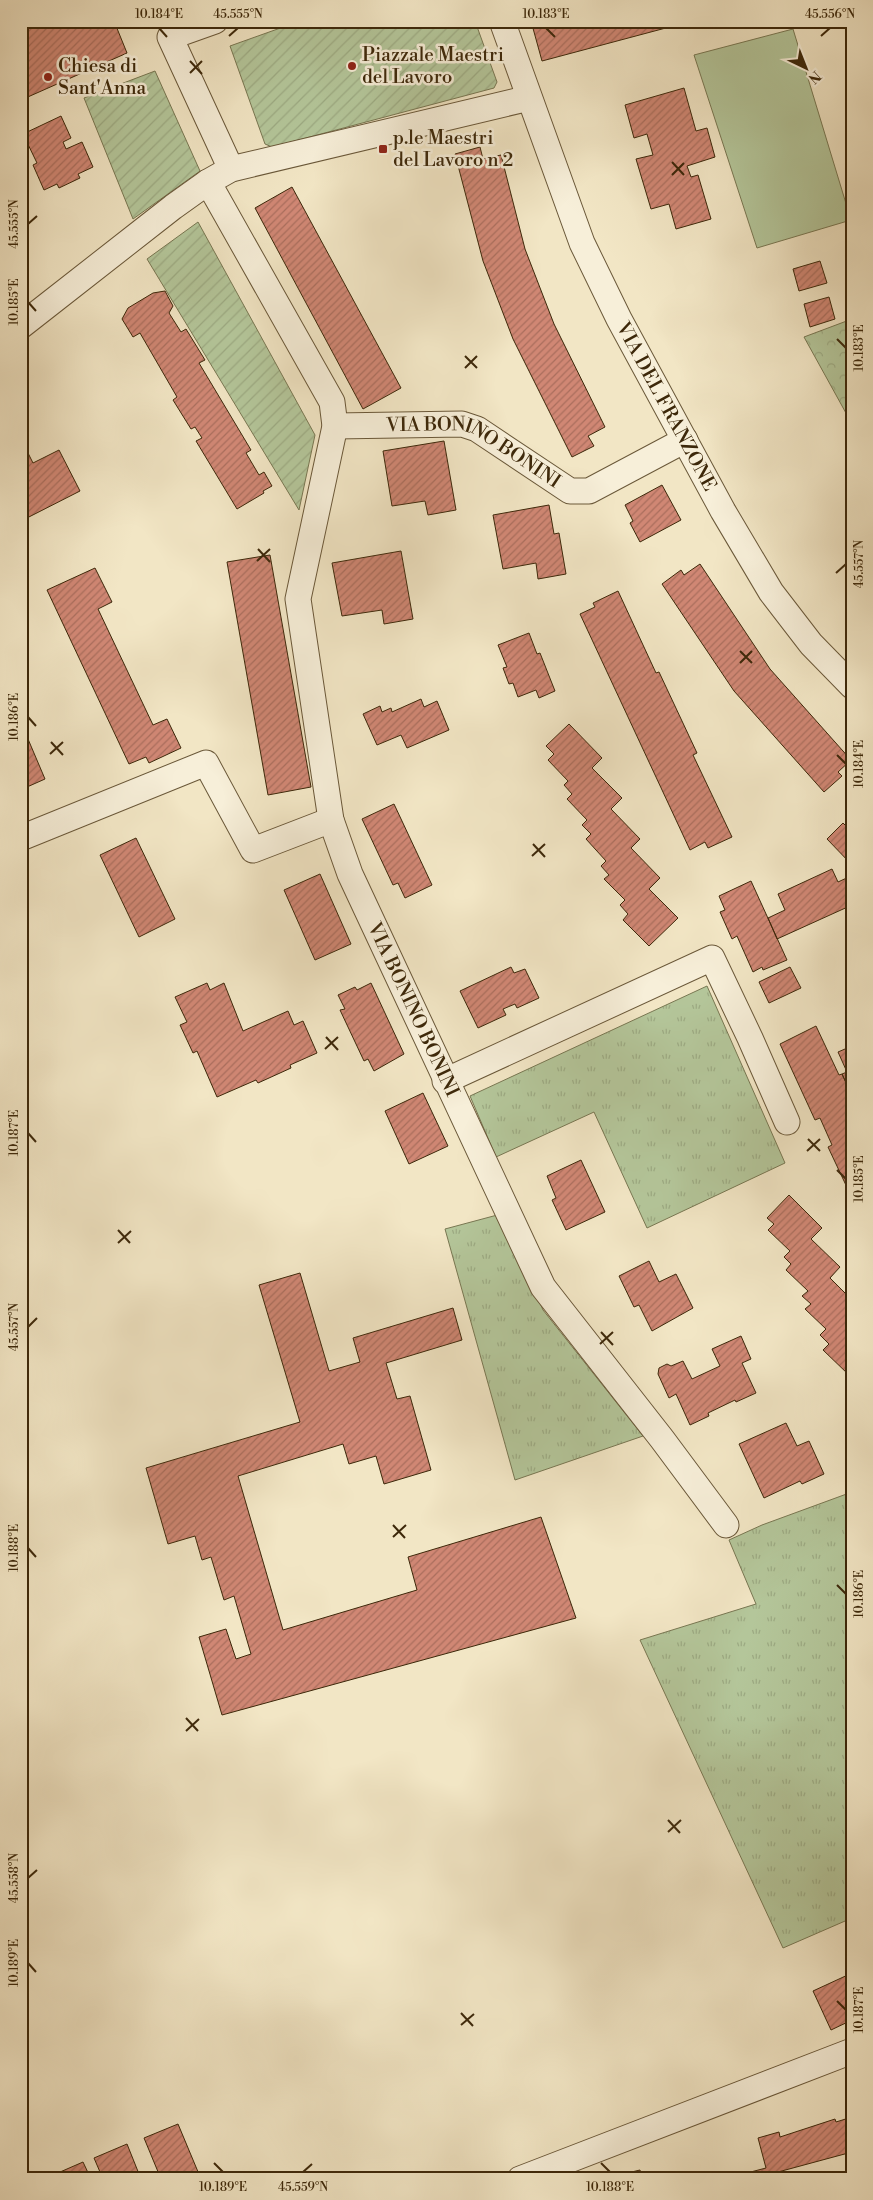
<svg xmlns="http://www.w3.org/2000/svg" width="873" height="2200" font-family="'Libre Bodoni',serif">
	<defs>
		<pattern id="grass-tufts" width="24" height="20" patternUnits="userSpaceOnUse" patternTransform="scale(1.25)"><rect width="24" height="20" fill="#b4c69a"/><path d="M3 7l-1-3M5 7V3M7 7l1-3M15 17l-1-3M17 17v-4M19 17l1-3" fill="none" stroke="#9caa83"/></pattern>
		<pattern id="forest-crowns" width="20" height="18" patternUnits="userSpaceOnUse" patternTransform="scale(1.25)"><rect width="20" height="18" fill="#b4c69a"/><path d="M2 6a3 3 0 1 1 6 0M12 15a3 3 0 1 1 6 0" fill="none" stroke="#9caa83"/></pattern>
		<pattern id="garden-furrows" width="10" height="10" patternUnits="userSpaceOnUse" patternTransform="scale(1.25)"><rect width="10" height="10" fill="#b4c69a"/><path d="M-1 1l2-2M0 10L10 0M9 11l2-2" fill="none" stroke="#9caa83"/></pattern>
		<pattern id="building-hatch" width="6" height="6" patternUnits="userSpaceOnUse" patternTransform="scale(1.25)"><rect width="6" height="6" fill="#d08774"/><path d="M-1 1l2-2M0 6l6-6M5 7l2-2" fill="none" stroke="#aa6e5d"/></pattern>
	</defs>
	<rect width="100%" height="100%" fill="#f2e6c5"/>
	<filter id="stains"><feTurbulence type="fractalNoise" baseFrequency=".004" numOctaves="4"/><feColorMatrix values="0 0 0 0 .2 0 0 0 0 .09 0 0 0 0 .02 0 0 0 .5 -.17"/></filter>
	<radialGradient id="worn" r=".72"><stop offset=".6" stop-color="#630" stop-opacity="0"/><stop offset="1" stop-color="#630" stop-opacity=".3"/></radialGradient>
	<!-- grass -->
	<path fill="url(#grass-tufts)" stroke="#787752" d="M707 986 785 1163 647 1228 594 1112 496 1157 470 1096Z
		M501 1214 543 1310 643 1436 515 1480 445 1229Z
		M852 1492V1918L783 1948 640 1640 756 1604 729 1540 762 1525Z"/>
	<!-- forest -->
	<path fill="url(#forest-crowns)" stroke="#787752" d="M852 319V424L804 337Z"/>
	<!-- garden -->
	<path fill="url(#garden-furrows)" stroke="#787752" d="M300 21H475L497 82 494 88 272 147 265 144 230 46Z
		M155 71 200 171 133 219 84 98Z
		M198 222 315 435 299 510 147 259Z"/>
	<!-- pitch -->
	<path fill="#b4c69a" stroke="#787752" d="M793 29 851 220 757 248 694 55Z"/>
	<!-- building -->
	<path fill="url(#building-hatch)" stroke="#3d280a" d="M21 21H114L127 53 21 100Z
		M531 21H692L542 61Z
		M684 88 696 131 707 128 715 157 687 166 691 177 698 175 711 219 676 229 669 204 651 209 636 159 653 155 647 134 634 138 625 105Z
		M61 116 71 138 63 142 66 149 82 142 93 167 78 174 80 178 59 188 57 184 44 190 33 165 37 163 23 134Z
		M480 147 483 159 501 155 525 249 554 324 605 427 588 436 594 446 572 457 513 339 483 261 455 154Z
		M292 187 401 388 363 409 255 208Z
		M820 261 827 283 799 291 793 269Z
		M165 291 173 306 169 313 181 332 186 329 205 360 199 363 251 450 246 453 259 475 264 472 272 486 263 491 264 493 237 509 196 441 202 438 195 427 191 429 173 400 177 397 140 333 133 337 122 319 128 308 153 293Z
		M829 297 835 319 810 327 804 304Z
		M21 439 33 463 59 450 80 491 21 521Z
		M444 441 456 510 428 515 425 501 392 506 383 451Z
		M662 485 681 520 640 542 630 523 633 521 625 505Z
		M549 505 554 534 559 533 566 574 538 579 536 563 503 569 493 515Z
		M401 551 413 619 384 624 382 610 342 616 332 563Z
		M270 555 311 787 268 795 227 562Z
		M700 564 770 669 851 760 838 772 842 776 824 792 734 691 662 584 681 570 684 575Z
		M95 568 112 602 98 609 153 725 167 719 181 748 149 763 146 757 129 764 47 590Z
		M618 591 656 673 659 672 697 753 693 755 732 837 708 848 705 842 690 850 580 614 595 607 593 603Z
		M529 633 537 654 540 653 555 691 539 698 536 690 518 697 513 683 509 684 503 668 507 667 498 645Z
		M421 699 424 707 437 701 449 730 407 748 401 735 377 745 363 714 380 706 382 712 391 708 392 712Z
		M569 724 602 758 592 768 622 798 611 809 640 839 631 848 660 878 649 889 678 918 649 946 623 920 628 914 620 905 625 900 604 879 609 875 601 866 606 861 586 839 591 834 582 825 587 820 567 799 572 794 564 785 568 781 548 760 554 754 546 746Z
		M28 739 45 779 27 787 28 790 21 793V742Z
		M394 804 432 885 405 898 398 883 393 885 362 819Z
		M852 821V865L827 839 843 823 846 826Z
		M136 838 175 919 139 937 100 855Z
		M832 869 838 882 851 876 852 905 777 939 768 918 785 910 778 894Z
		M320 874 351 944 315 960 284 890Z
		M751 881 787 960 763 970 762 967 753 972 737 936 732 939 720 912 725 910 719 896Z
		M511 967 514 973 525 969 539 998 517 1008 515 1004 503 1009 506 1015 478 1028 460 991Z
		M790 967 801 988 769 1003 759 982Z
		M207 983 210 990 224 983 243 1031 288 1011 294 1025 303 1021 317 1053 290 1065 291 1068 258 1083 256 1080 217 1097 197 1051 193 1053 180 1025 187 1022 175 997Z
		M371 983 404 1054 374 1071 368 1059 364 1061 340 1010 345 1009 338 995 355 987 357 990Z
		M816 1026 839 1075 842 1074 852 1095V1198L828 1147 832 1145 820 1118 815 1120 780 1044Z
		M852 1046V1093L851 1094 842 1074 847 1072 838 1052Z
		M423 1093 448 1146 409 1164 385 1111Z
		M581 1160 605 1212 566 1230 552 1200 556 1198 547 1176Z
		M789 1195 822 1228 811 1239 840 1267 830 1278 852 1300V1313L849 1316 852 1319V1372L849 1375 823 1350 829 1344 820 1335 826 1329 805 1309 811 1304 802 1296 808 1291 786 1270 791 1264 784 1257 790 1251 768 1230 774 1224 767 1218Z
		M649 1261 659 1282 676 1274 693 1308 652 1331 639 1305 634 1307 619 1276Z
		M300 1273 329 1371 360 1362 353 1338 453 1308 462 1340 386 1363 397 1399 410 1396 431 1470 384 1484 376 1456 349 1464 343 1444 238 1476 283 1630 417 1590 408 1557 541 1517 576 1618 222 1715 199 1637 226 1629 236 1659 251 1654 234 1596 224 1600 211 1557 202 1560 195 1536 168 1544 146 1468 300 1422 259 1285Z
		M741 1336 751 1359 742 1363 756 1393 736 1402 735 1400 708 1413 709 1416 690 1425 676 1394 669 1398 658 1374 659 1368 667 1364 671 1366 683 1361 692 1379 720 1366 712 1349Z
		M786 1423 797 1446 809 1441 824 1474 802 1484 800 1481 764 1498 739 1444Z
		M852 1973V2020L831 2030 813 1991Z
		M852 2117V2152L778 2172 779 2179H744L743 2174 766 2168 758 2138 779 2132 780 2137 835 2119 836 2122Z
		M178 2124 201 2179H161L144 2138Z
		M127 2144 141 2179H103L94 2158Z
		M83 2162 91 2179H44Z
		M640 2170 642 2179H620L619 2175Z"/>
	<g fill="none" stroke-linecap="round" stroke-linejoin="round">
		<!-- street casing -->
		<g stroke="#6a5839" stroke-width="27">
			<g id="street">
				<path d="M215 21 170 37 231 169"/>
				<path id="s1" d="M502 21 582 243 619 319 723 511 771 592 811 644 852 686"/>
				<path id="s2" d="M208 182 332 402 335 426 298 599 331 820 350 874 543 1287 662 1439 726 1525"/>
				<path d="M21 326 173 207 208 182 231 169 529 98"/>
				<path id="s3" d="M335 426 462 424 477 429 570 491H589L685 440"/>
				<path d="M21 838 206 763 253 850 331 820"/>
				<path d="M445 1081 712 958 750 1038 787 1122"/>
				<path d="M520 2179 852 2051"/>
			</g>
		</g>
		<!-- street -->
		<use href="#street" stroke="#f7efd9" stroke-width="25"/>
	</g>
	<!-- ticks -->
	<path fill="none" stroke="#3d280a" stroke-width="2" d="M159 28 167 37M546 28 555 37M229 36 238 28M821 36 830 28M190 61 202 74M190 73 202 61M672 162 684 175M672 175 684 163M28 224 37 216M28 302 36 311M837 339 846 348M465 356 477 368M465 368 477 356M258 549 270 562M257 561 270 549M836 573 846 564M740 651 752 663M740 663 752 651M28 717 36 726M51 742 63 755M50 754 63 742M837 755 846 764M533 844 545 857M532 856 545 844M326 1037 338 1050M325 1049 338 1037M28 1133 36 1142M808 1139 820 1151M807 1151 820 1139M837 1170 846 1179M118 1230 130 1243M118 1243 131 1231M28 1327 37 1318M601 1332 613 1345M600 1344 613 1332M393 1525 405 1538M393 1537 406 1525M28 1548 36 1557M837 1585 846 1594M186 1718 198 1731M186 1731 199 1719M668 1820 680 1833M668 1832 681 1820M28 1878 37 1870M28 1963 36 1972M837 2001 846 2010M461 2013 473 2026M461 2025 474 2014M214 2163 223 2172M601 2163 610 2172M303 2172 312 2164"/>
	<!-- markers -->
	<g fill="#8f2418" stroke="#f7efd9" stroke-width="2">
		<circle cx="352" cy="66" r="5"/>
		<circle cx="48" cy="77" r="5"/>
		<rect x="378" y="144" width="10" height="10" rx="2.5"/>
	</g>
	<g text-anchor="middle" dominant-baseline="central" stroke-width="5" stroke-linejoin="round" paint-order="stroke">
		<!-- poi labels -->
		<g font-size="19" fill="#3d280a" stroke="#f7efd9" text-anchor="start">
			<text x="362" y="55">Piazzale Maestri<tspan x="362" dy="22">del Lavoro</tspan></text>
			<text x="58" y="66">Chiesa di<tspan x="58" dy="22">Sant'Anna</tspan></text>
			<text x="393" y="138">p.le Maestri<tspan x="393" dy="22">del Lavoro n 2</tspan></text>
		</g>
		<!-- street labels -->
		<g font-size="19" fill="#3d280a" stroke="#f7efd9">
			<text stroke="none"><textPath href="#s1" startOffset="420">VIA DEL FRANZONE</textPath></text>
			<text stroke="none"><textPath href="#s3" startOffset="146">VIA BONINO BONINI</textPath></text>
			<text stroke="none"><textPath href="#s2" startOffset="884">VIA BONINO BONINI</textPath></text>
		</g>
	</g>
	<!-- margin -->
	<rect width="873" height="2200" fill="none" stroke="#f2e6c5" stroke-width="55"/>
	<!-- north arrow -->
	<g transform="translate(806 68) rotate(137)" stroke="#f7efd9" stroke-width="4" paint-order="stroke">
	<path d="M0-4L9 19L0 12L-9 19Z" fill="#3d280a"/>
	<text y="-8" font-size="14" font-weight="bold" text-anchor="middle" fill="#3d280a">N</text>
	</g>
	<rect x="28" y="28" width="818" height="2144" fill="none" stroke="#3d280a" stroke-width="2"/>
	<g font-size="12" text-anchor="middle" fill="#3d280a">
		<text x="159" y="18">10.184°E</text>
		<text x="238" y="18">45.555°N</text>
		<text x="546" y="18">10.183°E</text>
		<text x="830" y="18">45.556°N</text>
		<text transform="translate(14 224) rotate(-90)" y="4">45.555°N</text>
		<text transform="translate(14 302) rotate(-90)" y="4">10.185°E</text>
		<text transform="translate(859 348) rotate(-90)" y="4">10.183°E</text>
		<text transform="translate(859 564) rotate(-90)" y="4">45.557°N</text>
		<text transform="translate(14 717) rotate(-90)" y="4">10.186°E</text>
		<text transform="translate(859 764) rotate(-90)" y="4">10.184°E</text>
		<text transform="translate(14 1133) rotate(-90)" y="4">10.187°E</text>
		<text transform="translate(859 1179) rotate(-90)" y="4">10.185°E</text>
		<text transform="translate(14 1327) rotate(-90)" y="4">45.557°N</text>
		<text transform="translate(14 1548) rotate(-90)" y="4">10.188°E</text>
		<text transform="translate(859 1594) rotate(-90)" y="4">10.186°E</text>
		<text transform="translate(14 1878) rotate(-90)" y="4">45.558°N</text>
		<text transform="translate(14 1963) rotate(-90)" y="4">10.189°E</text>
		<text transform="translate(859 2010) rotate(-90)" y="4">10.187°E</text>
		<text x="223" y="2191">10.189°E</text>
		<text x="303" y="2191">45.559°N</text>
		<text x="610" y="2191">10.188°E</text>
	</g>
	<rect width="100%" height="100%" filter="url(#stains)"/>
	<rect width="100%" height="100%" fill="url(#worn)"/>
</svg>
